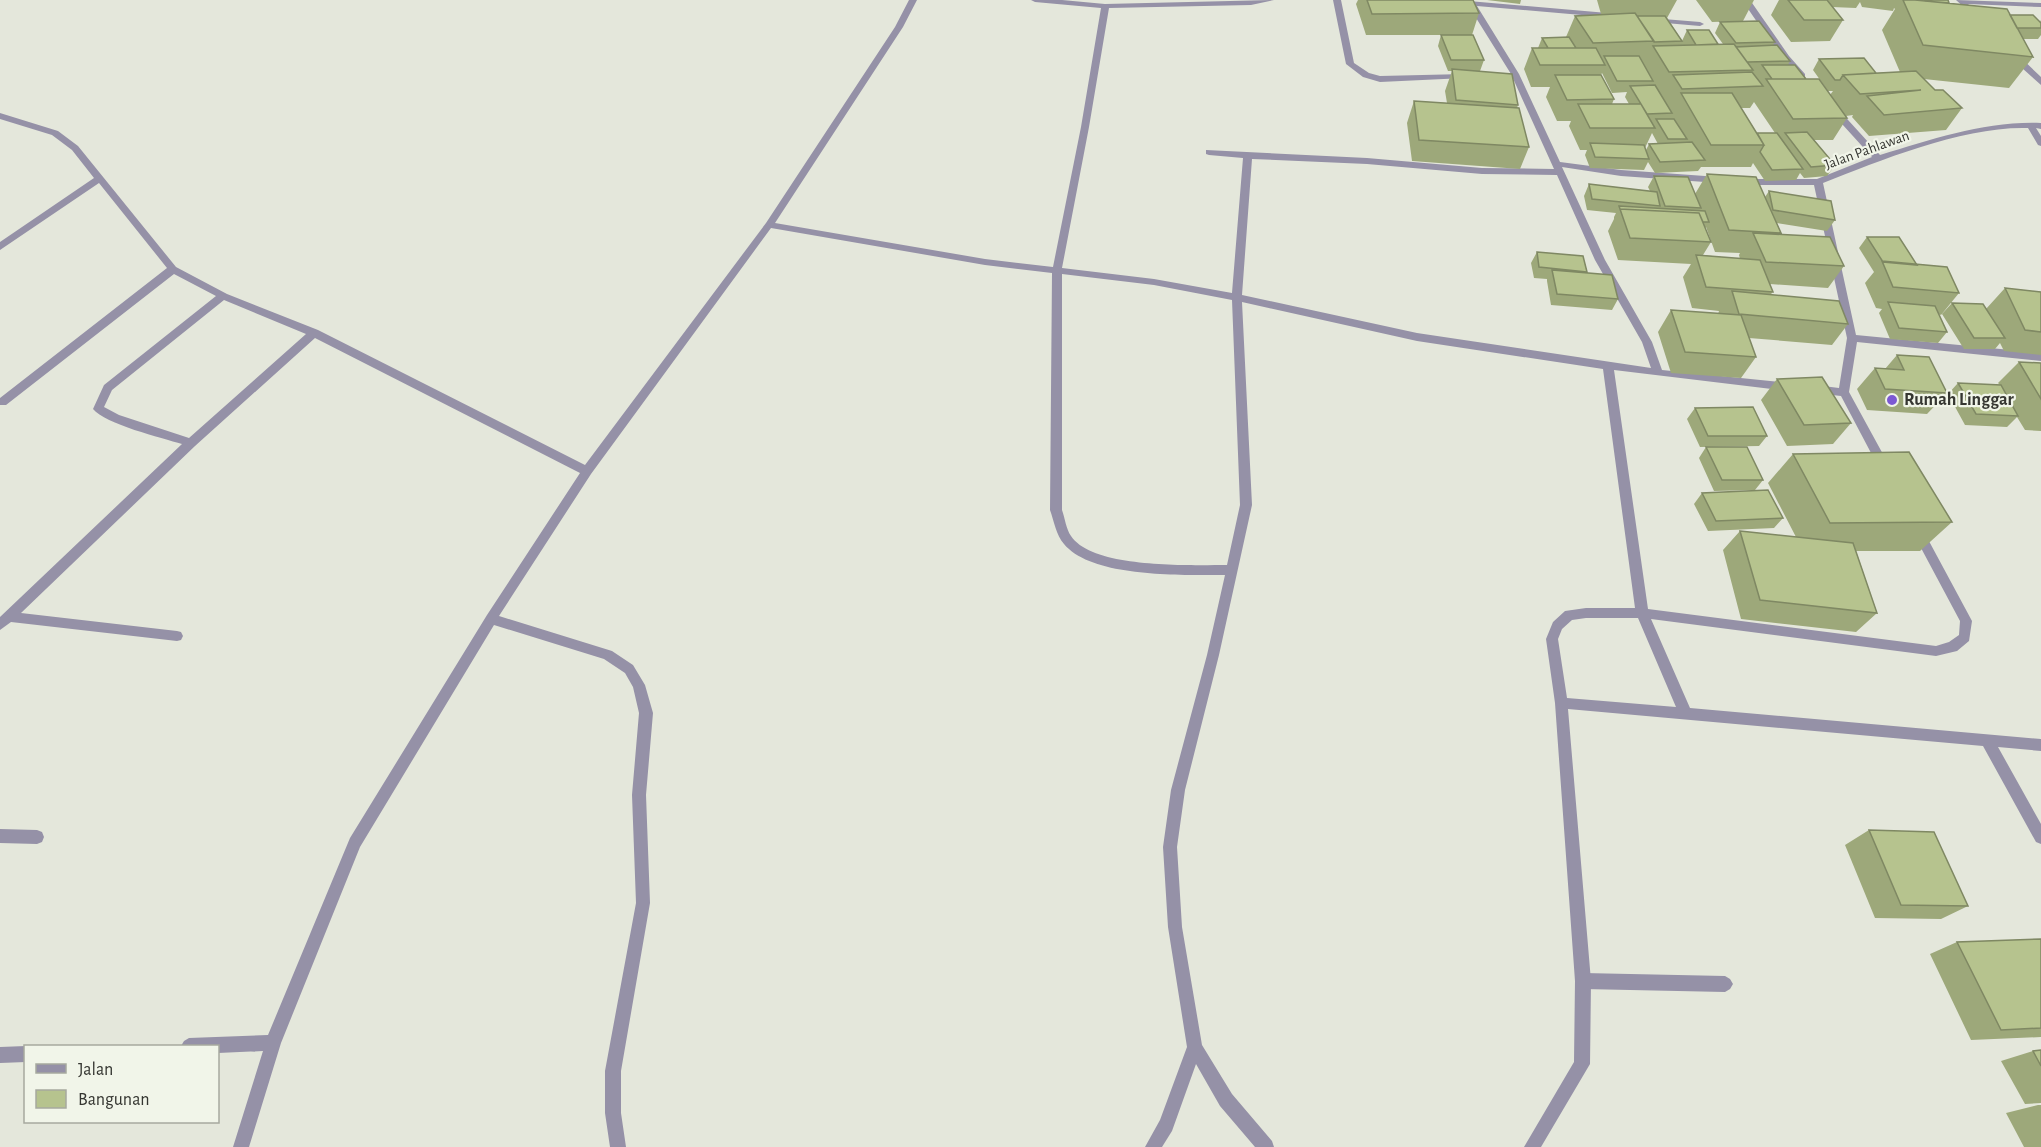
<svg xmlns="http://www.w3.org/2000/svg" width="2041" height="1147" font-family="'Alegreya Sans',sans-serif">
	<rect width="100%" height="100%" fill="#e4e7db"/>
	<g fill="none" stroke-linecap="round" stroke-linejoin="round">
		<!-- lane -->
		<path fill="#9591a7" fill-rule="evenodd" d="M1583 973 1725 976 1730 979 1733 984 1730 989 1725 992 1583 989 1578 986 1575 981 1578 976Z"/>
		<!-- street -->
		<path fill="#9591a7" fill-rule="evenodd" d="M909 0H917L903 27 775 223 985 259 1053 267 1081 127 1101 8 1035 2 1031 0H1062L1105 4 1274 0 1251 5 1109 8 1089 127 1062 268 1154 279 1232 293 1243 158 1209 155 1206 154V150L1367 158 1482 168 1554 169 1511 74 1468 5 1457 0 1619 14 1620 16 1616 18 1477 6 1519 74 1560 162 1621 170 1719 177 1724 180 1719 183 1621 176 1562 167 1605 260 1652 342 1662 370 1789 383 1794 387 1789 391 1614 370 1648 609 1936 646 1949 642 1959 635 1960 621 1913 533 1915 530H1923L1972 621 1969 641 1957 651 1936 656 1651 619 1690 708 2041 739V751L1998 747 2041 824V844L2036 842 1983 746 1568 709 1591 981 1590 1064 1541 1147H1524L1574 1062 1575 981 1555 703 1546 639 1553 622 1565 611 1586 608H1635L1603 369 1417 341 1242 302 1252 505 1219 655 1185 790 1177 847 1182 927 1202 1045 1232 1094 1272 1141 1274 1147H1255L1220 1106 1196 1064 1172 1131 1162 1147H1145L1160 1120 1187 1047 1168 927 1163 847 1171 790 1207 655 1225 575C1183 575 1092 578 1064 544 1056 535 1054 521 1050 510L1052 273 985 265 771 228 591 474 499 616 612 651 633 665 645 685 653 713 646 795 650 903 621 1071V1113L626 1147H610L605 1113V1071L636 903 632 795 639 713 633 687 625 673 604 659 494 625 360 847 281 1043 249 1147H233L263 1051 218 1053V1046H181L184 1041 189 1038 268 1035 350 838 487 615 580 473 315 338 195 446 21 613 177 631 181 632 183 636 181 640 177 641 11 622 0 630V617L182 444C162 438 105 424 93 409L104 385 216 296 174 274 6 405H0V398L167 268 99 183 0 250V242L94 178 72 150 52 135 0 119V113L58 131 78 146 176 267 227 294 318 330 585 465 766 223 895 27ZM1252 159 1367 164 1482 174 1557 175 1595 260 1642 342 1651 368 1417 333 1242 295ZM1062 274 1154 285 1232 300 1240 505 1227 565C1191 565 1093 569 1071 536 1066 529 1065 518 1062 510ZM224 300 306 334 189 438 119 415 104 407 112 390ZM1586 618H1638L1676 707 1567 698 1558 639 1562 629 1572 620Z
			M1333 0H1341L1354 63 1369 73 1380 76 1465 74 1469 76 1465 78 1380 82 1363 77 1346 64Z
			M1742 0H1750L1789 56 1805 74V78H1799L1783 60Z
			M1956 0 2041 3V7L1968 4 1980 16 1976 18Z
			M1651 18 1700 22 1704 24 1700 26 1654 22 1650 20Z
			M2012 55H2018L2041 77V85L2012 59Z
			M1835 108 1838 109 1880 155C1934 139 1984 121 2041 123V129L2036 128 2041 136V146L2038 145 2028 128C1964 126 1881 160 1823 183L1856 335 2041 353V361L1857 342 1849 392 1890 467 1884 471 1880 470 1841 396 1815 393 1810 389 1815 385 1839 388 1847 338 1814 185H1742L1737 182 1742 179H1817L1872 157 1832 113 1831 111Z
			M0 829 37 830 42 832 44 837 42 842 37 844 0 843Z
			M26 1046V1062L0 1063V1047Z"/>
	</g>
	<!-- wall -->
	<path fill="#9da87a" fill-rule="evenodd" d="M1358 0H1473L1479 13 1472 35H1366L1356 4Z
		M1487 0H1521L1520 4Z
		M1597 0H1677L1667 18 1682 41 1687 30 1718 44H1723L1715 33 1720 22 1775 42 1773 45 1790 61 1788 65 1806 79 1830 95 1833 91H1828L1813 70 1819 59 1876 73 1900 72 1882 30 1895 9 1894 8 1893 11 1862 7 1860 2 1856 8 1832 7 1843 20 1830 41 1791 42 1771 15 1779 0H1948L1949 3 2010 15 2040 22 2041 20V35L2038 39H2023L2033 57 2009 88 1924 79 1935 90 1962 108 1946 130 1869 136 1852 117 1853 115 1846 116 1847 118 1833 140H1814L1835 165 1827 176 1804 178 1800 173 1796 180 1765 181 1753 163 1751 167H1701L1698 171 1655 173 1648 162 1644 170 1590 168 1585 155 1587 150H1580L1569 126 1571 121H1557L1546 97 1550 87H1531L1524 69 1532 48H1538L1542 38 1566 37 1575 16 1609 14H1601ZM1602 73 1612 93 1627 92 1625 97 1629 104H1612L1614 99 1601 75ZM1754 102 1775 133H1757L1741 108H1750ZM1652 133 1658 144H1649L1646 150 1645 148Z
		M1696 0H1754L1743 21 1712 22Z
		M1441 35 1484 60 1480 71 1518 105 1517 108 1529 147 1520 169 1412 161 1407 123 1414 101 1447 103 1445 91 1452 71H1448L1438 46Z
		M1707 174 1765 197 1769 191 1835 220 1827 231 1777 223 1781 233 1780 235 1844 266 1828 288 1770 284 1773 292 1771 294 1848 324 1832 345 1749 338 1756 357 1741 378 1671 373 1658 332 1671 310 1718 314 1719 311 1692 308 1683 277 1691 264 1618 260 1608 231 1614 219V217L1616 213 1587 210 1584 196 1589 184 1650 191 1648 187 1654 176 1695 194ZM1706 227 1715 252 1740 253 1739 255 1740 259 1703 255 1711 242 1705 228Z
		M1867 237 1917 265 1959 293 1941 315 1939 314 1947 332 1938 343 1890 339 1879 313 1882 309 1876 308 1865 283 1874 272 1859 248Z
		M1537 252 1587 272 1586 273 1618 299 1612 310 1551 305 1547 281V279L1534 278 1531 263Z
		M2005 288 2041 292V355L2004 351 2000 343 1995 349H1964L1942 314 1952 303 1986 309Z
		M1897 355 1947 393 1927 414 1867 410 1857 389 1875 368 1885 369Z
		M2019 362 2041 363V431L2025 430 2017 417 2007 427 1965 425 1948 394 1958 383 2000 385 1998 383Z
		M1777 379 1851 423 1833 444 1787 446 1761 400Z
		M1695 408 1767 436 1759 446 1700 447 1687 419Z
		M1706 447 1763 480 1755 490 1714 491 1699 458Z
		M1793 454 1952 522 1920 551H1856L1877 613 1856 632 1741 619 1723 550 1740 531 1796 537 1768 483Z
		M1702 493 1783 518 1774 528 1708 531 1694 504Z
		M1869 830 1968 906 1941 919 1875 918 1845 845Z
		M2041 939V1037L1971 1040 1930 954 1957 942Z
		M2041 1050V1103L2025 1104 2001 1061 2033 1051Z
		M2038 1105H2041V1147H2024L2006 1113Z"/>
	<!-- building -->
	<path fill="#b6c38e" stroke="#7f8863" stroke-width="1.5" d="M1367 0H1473L1479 13 1372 14Z
		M1788 0H1827L1843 20H1804Z
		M1903 0H1915L2007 9 2033 57 1923 45Z
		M1925 0H1948L1949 3 1925 1Z
		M1635 13 1654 41 1593 43 1575 16Z
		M2010 15H2033L2041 23V28H2017Z
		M1637 16H1665L1682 41 1654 42Z
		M1759 21 1775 42 1736 43 1720 22Z
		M1687 30H1709L1718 44 1696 45Z
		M1441 35H1473L1484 60H1451Z
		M1569 37 1576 48H1548L1542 38Z
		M1734 44 1753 70 1669 72 1653 46Z
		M1777 45 1790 61 1747 62 1736 47Z
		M1532 48H1596L1605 65H1540Z
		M1604 56H1639L1653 81H1617Z
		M1864 58 1876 73 1843 75 1840 80H1835L1819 59Z
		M1762 65H1795L1806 79H1772Z
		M1452 69 1512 74 1518 105 1456 100Z
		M1916 71 1935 90H1943L1962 108 1884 115 1867 96 1921 90 1860 94 1843 75Z
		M1752 72 1763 86 1682 89 1673 75Z
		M1555 75H1601L1614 99 1567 100Z
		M1766 79H1819L1847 118 1793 119Z
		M1655 85 1672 113 1647 114 1630 86Z
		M1681 93H1732L1764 145H1711Z
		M1414 101 1519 108 1529 147 1419 140Z
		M1578 104H1641L1655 128H1590Z
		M1656 119H1674L1687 139H1668Z
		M1807 132 1835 165 1811 167 1785 133Z
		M1757 133H1777L1803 169 1772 170 1760 152 1764 145Z
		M1692 142 1705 160 1660 162 1649 144Z
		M1590 143 1644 145 1649 159 1595 157Z
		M1707 174 1756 177 1781 233 1729 230Z
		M1654 176 1688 177 1701 208 1665 206Z
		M1589 184 1657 192 1660 206 1592 199Z
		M1769 191 1831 201 1835 220 1773 210Z
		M1619 206 1705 211 1709 222H1703L1699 213 1620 209Z
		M1620 209 1699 213 1711 242 1630 238Z
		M1753 233 1830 237 1844 266 1766 262Z
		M1867 237H1899L1917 265 1883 262Z
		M1537 252 1583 256 1587 272 1539 267Z
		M1696 255 1760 260 1773 292 1706 287Z
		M1882 261 1947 267 1959 293 1893 287Z
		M1552 270 1612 275 1618 299 1557 294Z
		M2005 288 2041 292V332L2025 330Z
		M1732 291 1839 301 1848 324 1739 314Z
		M1888 302 1935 306 1947 332 1899 328Z
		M1952 303 1983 304 2005 338H1974Z
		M1671 310 1741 315 1756 357 1685 352Z
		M1897 355 1929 357 1947 393 1885 389 1875 368 1904 370Z
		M2019 362 2041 363V399Z
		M1822 377 1851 423 1804 425 1777 379Z
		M1958 383 2001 385 2018 416 1976 414Z
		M1753 407 1767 436H1708L1695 408Z
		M1706 447H1747L1763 480H1722Z
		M1909 452 1952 522 1830 523 1793 454Z
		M1768 490 1783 518 1716 521 1702 493Z
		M1740 531 1853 543 1877 613 1760 600Z
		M1869 830 1934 832 1968 906 1901 905Z
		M2041 939V1028L2001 1030 1957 942Z
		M2041 1050V1066L2033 1051Z"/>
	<!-- markers -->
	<circle fill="#7c59d3" stroke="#f1f5e9" stroke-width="2" cx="1892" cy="400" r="6"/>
	<g text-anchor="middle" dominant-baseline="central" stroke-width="4.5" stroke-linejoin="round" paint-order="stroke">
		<!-- far-street labels -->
		<g font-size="15" fill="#353631" stroke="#f1f5e9">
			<text transform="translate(1867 150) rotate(-20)">Jalan Pahlawan</text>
		</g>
		<!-- poi labels -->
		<g font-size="18" font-weight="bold" fill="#353631" stroke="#f1f5e9" text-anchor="start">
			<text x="1904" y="400">Rumah Linggar</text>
		</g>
	</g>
	<!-- legend -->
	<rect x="24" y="1045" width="195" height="78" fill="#f1f5e9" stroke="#a6a99f" stroke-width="1.5"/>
	<rect x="36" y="1064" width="30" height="9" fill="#9591a7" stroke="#a6a99f" stroke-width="1.5"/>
	<text x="78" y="1075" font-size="18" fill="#353631">Jalan</text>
	<rect x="36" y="1090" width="30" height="18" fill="#b6c38e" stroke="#a6a99f" stroke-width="1.5"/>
	<text x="78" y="1105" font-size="18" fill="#353631">Bangunan</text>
</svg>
